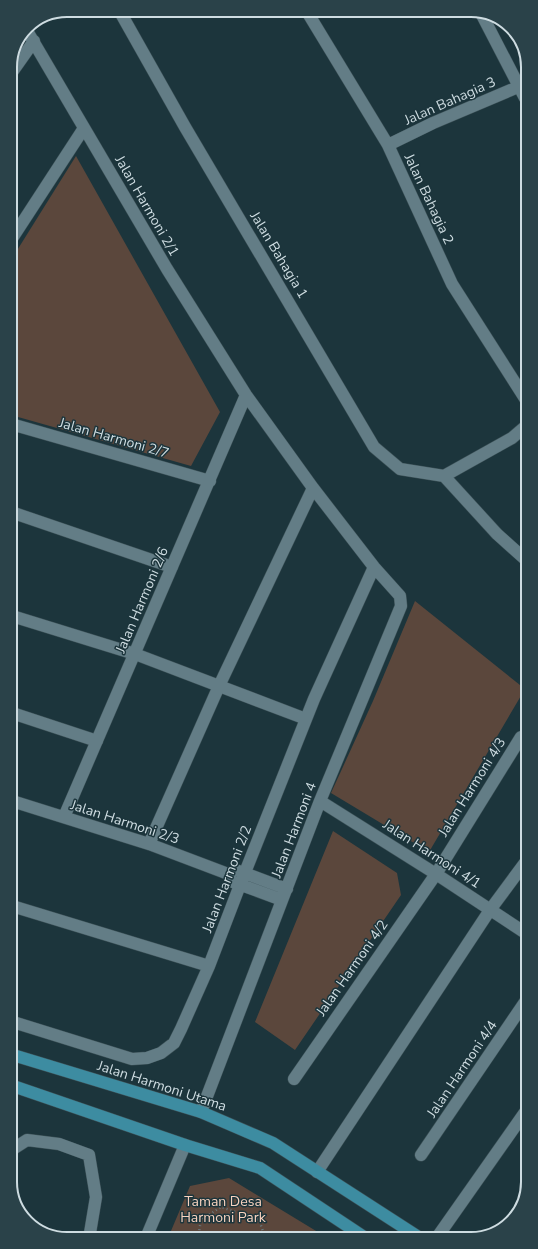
<svg xmlns="http://www.w3.org/2000/svg" width="538" height="1249" font-family="'Nunito Sans',sans-serif">
	<rect width="100%" height="100%" fill="#1c353c"/>
	<!-- green -->
	<path fill="#5b473c" d="M76 156 220 412 191 466 11 415V260Z
		M415 601 525 689 429 852 331 793 373 701Z
		M333 831 397 873 401 895 295 1050 255 1022Z
		M229 1178 326 1237 168 1238 190 1186Z"/>
	<g fill="none" stroke-linecap="round" stroke-linejoin="round">
		<!-- minor casing -->
		<g stroke="#3d5258" stroke-width="13">
			<path id="minor" d="M119 10 185 127 374 447 400 469 444 476
				M306 10 388 145 452 284 526 400
				M481 13 525 98
				M26 29 167 269 246 395 313 488 374 567 400 596 401 606 320 801 201 1112
				M10 75 34 41
				M388 145 433 123 525 84
				M11 240 84 128
				M11 424 210 481
				M444 476 497 534 526 560
				M444 476 512 438 526 426
				M11 512 172 567
				M12 616 135 654 306 719
				M12 713 97 741
				M12 801 149 844 223 872 228 874 236 870 287 889
				M320 801 436 874 527 934
				M64 817 246 395
				M149 844 219 686 313 488
				M233 882 282 900
				M12 906 209 966
				M13 1022 132 1059 147 1058 161 1053 174 1043 181 1029 209 966 240 885 314 699 374 567
				M294 1079 436 874 521 737
				M13 1149 27 1140 59 1144 89 1155 96 1197 89 1239
				M421 1155 527 999
				M317 1172 490 910 527 860
				M438 1236 528 1108
				M146 1238 185 1145"/>
		</g>
		<!-- major casing -->
		<g stroke="#3d5258" stroke-width="13">
			<path id="major" d="M13 1055 201 1112 273 1143 417 1236
				M13 1086 185 1145 260 1168 364 1237"/>
		</g>
		<!-- path -->
		<path stroke="#677c82" stroke-width="2.5" stroke-dasharray="1 3" stroke-linecap="butt" d="M198 1238 201 1220 221 1207 259 1220 265 1237"/>
		<!-- minor -->
		<use href="#minor" stroke="#637d86" stroke-width="12"/>
		<!-- major -->
		<use href="#major" stroke="#3d8ca1" stroke-width="12"/>
	</g>
	<g text-anchor="middle" dominant-baseline="central" stroke-width="3" stroke-linejoin="round" paint-order="stroke">
		<!-- street labels -->
		<g font-size="14" fill="#cedce1" stroke="#1c353c">
			<text transform="translate(450 101) rotate(-24)">Jalan Bahagia 3</text>
			<text transform="translate(429 199) rotate(65)">Jalan Bahagia 2</text>
			<text transform="translate(147 206) rotate(60)">Jalan Harmoni 2/1</text>
			<text transform="translate(279 255) rotate(59)">Jalan Bahagia 1</text>
			<text transform="translate(114 438) rotate(16)">Jalan Harmoni 2/7</text>
			<text transform="translate(142 600) rotate(-67)">Jalan Harmoni 2/6</text>
			<text transform="translate(472 787) rotate(-58)">Jalan Harmoni 4/3</text>
			<text transform="translate(125 822) rotate(18)">Jalan Harmoni 2/3</text>
			<text transform="translate(294 830) rotate(-69)">Jalan Harmoni 4</text>
			<text transform="translate(432 854) rotate(33)">Jalan Harmoni 4/1</text>
			<text transform="translate(227 879) rotate(-69)">Jalan Harmoni 2/2</text>
			<text transform="translate(352 968) rotate(-55)">Jalan Harmoni 4/2</text>
			<text transform="translate(462 1069) rotate(-56)">Jalan Harmoni 4/4</text>
			<text transform="translate(162 1086) rotate(18)">Jalan Harmoni Utama</text>
		</g>
		<!-- park labels -->
		<g font-size="14" fill="#f9d3bf" stroke="#1c353c">
			<text x="223" y="1201">Taman Desa<tspan x="223" dy="16">Harmoni Park</tspan></text>
		</g>
	</g>
	<!-- crop -->
	<path d="M0 0H538V1249H0ZM67 17H471A50 50 0 0 1 521 67V1182A50 50 0 0 1 471 1232H67A50 50 0 0 1 17 1182V67A50 50 0 0 1 67 17Z" fill="#2a4249" fill-rule="evenodd"/>
	<path fill="none" stroke="#cedce1" stroke-width="2" d="M67 17H471A50 50 0 0 1 521 67V1182A50 50 0 0 1 471 1232H67A50 50 0 0 1 17 1182V67A50 50 0 0 1 67 17Z"/>
</svg>
